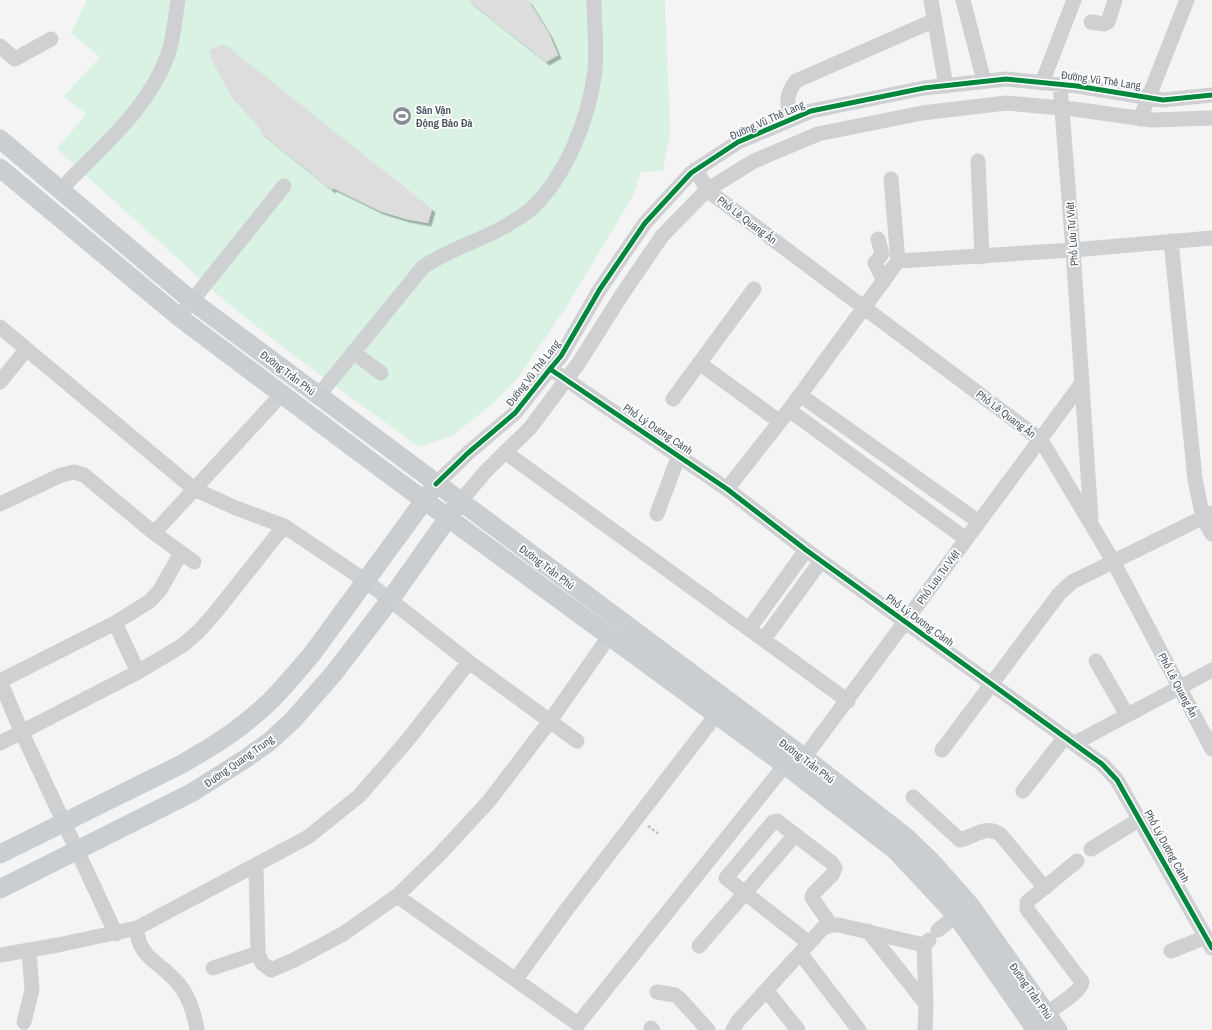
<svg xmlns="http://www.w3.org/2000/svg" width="1212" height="1030" font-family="'Archivo Narrow',sans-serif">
	<defs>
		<filter id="shadow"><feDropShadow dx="3.5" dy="3.5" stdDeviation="0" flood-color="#0004"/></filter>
	</defs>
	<rect width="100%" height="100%" fill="#f4f4f4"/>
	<!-- green -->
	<path fill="#d9f2e3" d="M87 0H665L670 134 663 171 641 172 633 196 569 303 517 379 495 402 452 436 419 447 290 353 220 297 57 149 86 114 64 96 100 57 71 33Z"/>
	<!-- building -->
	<path fill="#ddddde" filter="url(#shadow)" d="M468 0H528L549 34 558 55 546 62Z
		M224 44 432 209 428 223 406 219 380 211 333 188 332 190 260 132 261 130 232 97 213 63 209 50Z"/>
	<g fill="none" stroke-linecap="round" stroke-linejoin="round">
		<!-- path -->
		<path stroke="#bcc7c4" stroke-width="2.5" stroke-dasharray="3 2" stroke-linecap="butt" d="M648 826 660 835"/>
		<!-- minor -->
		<path stroke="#ced0d2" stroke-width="15" d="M931 0 946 86
			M963 0 984 81
			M1091 22 1104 24 1108 22 1115 0
			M0 46 15 59 51 39
			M1042 83 1074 0
			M1060 85 1073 250 1091 520
			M1140 119 1187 0
			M791 120C787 102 785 96 796 81L935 20
			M978 161 982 257
			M696 169 707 190 1041 440 1113 561 1212 749
			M60 190C99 149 149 109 168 54 174 38 175 17 178 0
			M878 239 882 254 875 263 884 281
			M1171 241 1195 479 1203 518 1212 534
			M898 261 1073 250 1212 238
			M179 317 284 186
			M0 327 194 489 236 508 284 526 366 581 469 662 577 741
			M353 352 381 373
			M699 363 780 422
			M558 374 727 489 806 550 1102 764 1117 780 1212 948
			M0 382 26 350
			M800 395 979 522
			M318 396 423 267C448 250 476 242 502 228 511 223 522 216 530 210 567 176 589 118 595 70 597 47 594 23 594 0
			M673 399 754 289
			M789 410 966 539
			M505 452 848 701
			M436 484 468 453 515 413 550 369 561 356 600 289 645 223 691 173 738 142 811 111 924 88 1006 79 1077 86 1163 100 1212 95
			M727 489 789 410 898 261 891 179
			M460 502 485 472 530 428 578 364 621 296 662 236 707 190 754 161 818 134 922 113 1006 103 1073 109 1152 120 1212 118
			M0 504 61 475 74 472 84 475 154 533 194 562
			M657 514 679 455
			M154 533 282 394
			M115 623 138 672
			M749 629 806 550
			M764 639 821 561
			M1096 661 1127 715
			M0 681 22 733 116 934
			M0 681 115 623 150 601 160 590 181 553
			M0 743 138 672 183 645 199 631 215 613 284 526
			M1075 743 1212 670
			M942 750 1059 594 1072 582 1212 513
			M798 766 1082 383
			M1023 791 1065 737
			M913 797 960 840C976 836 984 825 1000 834L1045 888
			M1091 849 1140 819
			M256 867 258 953 262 963 271 970 294 960 343 934 397 896 440 854 489 801 550 721 610 635
			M397 896 578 1024 785 765
			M137 928C137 955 157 961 173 978 187 991 194 1011 197 1030
			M938 930 964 909
			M868 931 926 1004
			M809 943 726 878 773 822 777 821 832 863 835 868 832 875 813 894 812 898 831 925
			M699 946 795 835
			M1171 951 1206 937
			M800 953 859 1030
			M0 955 58 945 137 928 308 837 359 796 406 742 469 662
			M213 968 258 953
			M516 979 567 909 716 715
			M766 990 798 1030
			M657 992 675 995 680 999 708 1030
			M1046 1014C1055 1007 1081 992 1082 982L1027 909V902L1077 861
			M24 1022 32 990 29 950
			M651 1028 653 1030
			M733 1030 738 1021 823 928 831 925H839L924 945
			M925 1030 926 1004 924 945 929 940"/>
		<!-- major -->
		<path stroke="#caced1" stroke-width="19" d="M0 139 192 301 805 758 906 837 931 861 970 905 1058 1030
			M0 168 179 317 387 473 785 765 895 850 956 915 1036 1030
			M0 854 182 764C206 750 230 736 251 718 274 700 293 676 312 654L432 490
			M0 889 193 792 245 759 269 742 293 720 334 673 390 600 455 508"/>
		<!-- cycleway casing -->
		<g stroke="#fff" stroke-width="8">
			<path id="cycleway" d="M550 369 727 489 806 550 1102 764 1117 780 1212 948
				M436 484 468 453 515 413 550 369 561 356 600 289 645 223 691 173 738 142 811 111 924 88 1006 79 1077 86 1163 100 1212 95"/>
		</g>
		<!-- cycleway -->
		<use href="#cycleway" stroke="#00873e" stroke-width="5"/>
	</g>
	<!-- icons -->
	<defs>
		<g id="stadium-disc" transform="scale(1)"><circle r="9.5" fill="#868d94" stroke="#fff"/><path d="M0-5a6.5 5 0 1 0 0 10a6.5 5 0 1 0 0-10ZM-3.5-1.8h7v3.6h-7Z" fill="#fff"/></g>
	</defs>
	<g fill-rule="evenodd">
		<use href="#stadium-disc" x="402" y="116"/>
	</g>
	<g text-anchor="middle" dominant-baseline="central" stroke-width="3.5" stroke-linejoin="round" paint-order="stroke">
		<!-- street labels -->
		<g font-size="11" fill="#4a5661" stroke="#fff">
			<text transform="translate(1101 80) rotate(8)">Đường Vũ Thê Lang</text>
			<text transform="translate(767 120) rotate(-24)">Đường Vũ Thê Lang</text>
			<text transform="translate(747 220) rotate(37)">Phố Lê Quang Ấn</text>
			<text transform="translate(1072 234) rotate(-94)">Phố Lưu Tư Việt</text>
			<text transform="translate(288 373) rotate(37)">Đường Trần Phú</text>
			<text transform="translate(533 373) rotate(-52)">Đường Vũ Thê Lang</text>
			<text transform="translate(1006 414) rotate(37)">Phố Lê Quang Ấn</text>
			<text transform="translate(658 429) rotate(34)">Phố Lý Dương Cảnh</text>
			<text transform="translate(547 567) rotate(37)">Đường Trần Phú</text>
			<text transform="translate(938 577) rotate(-54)">Phố Lưu Tư Việt</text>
			<text transform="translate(920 620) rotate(36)">Phố Lý Dương Cảnh</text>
			<text transform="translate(1178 685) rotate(62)">Phố Lê Quang Ấn</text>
			<text transform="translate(239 761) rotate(-35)">Đường Quang Trung</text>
			<text transform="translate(807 761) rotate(37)">Đường Trần Phú</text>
			<text transform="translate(1167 846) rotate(61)">Phố Lý Dương Cảnh</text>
			<text transform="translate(1031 991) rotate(55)">Đường Trần Phú</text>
		</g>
		<!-- poi labels -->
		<g font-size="11" font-weight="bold" fill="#4a5661" stroke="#fff" text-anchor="start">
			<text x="416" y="110">Sân Vận<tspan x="416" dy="13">Động Bảo Đà</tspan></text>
		</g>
	</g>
</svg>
